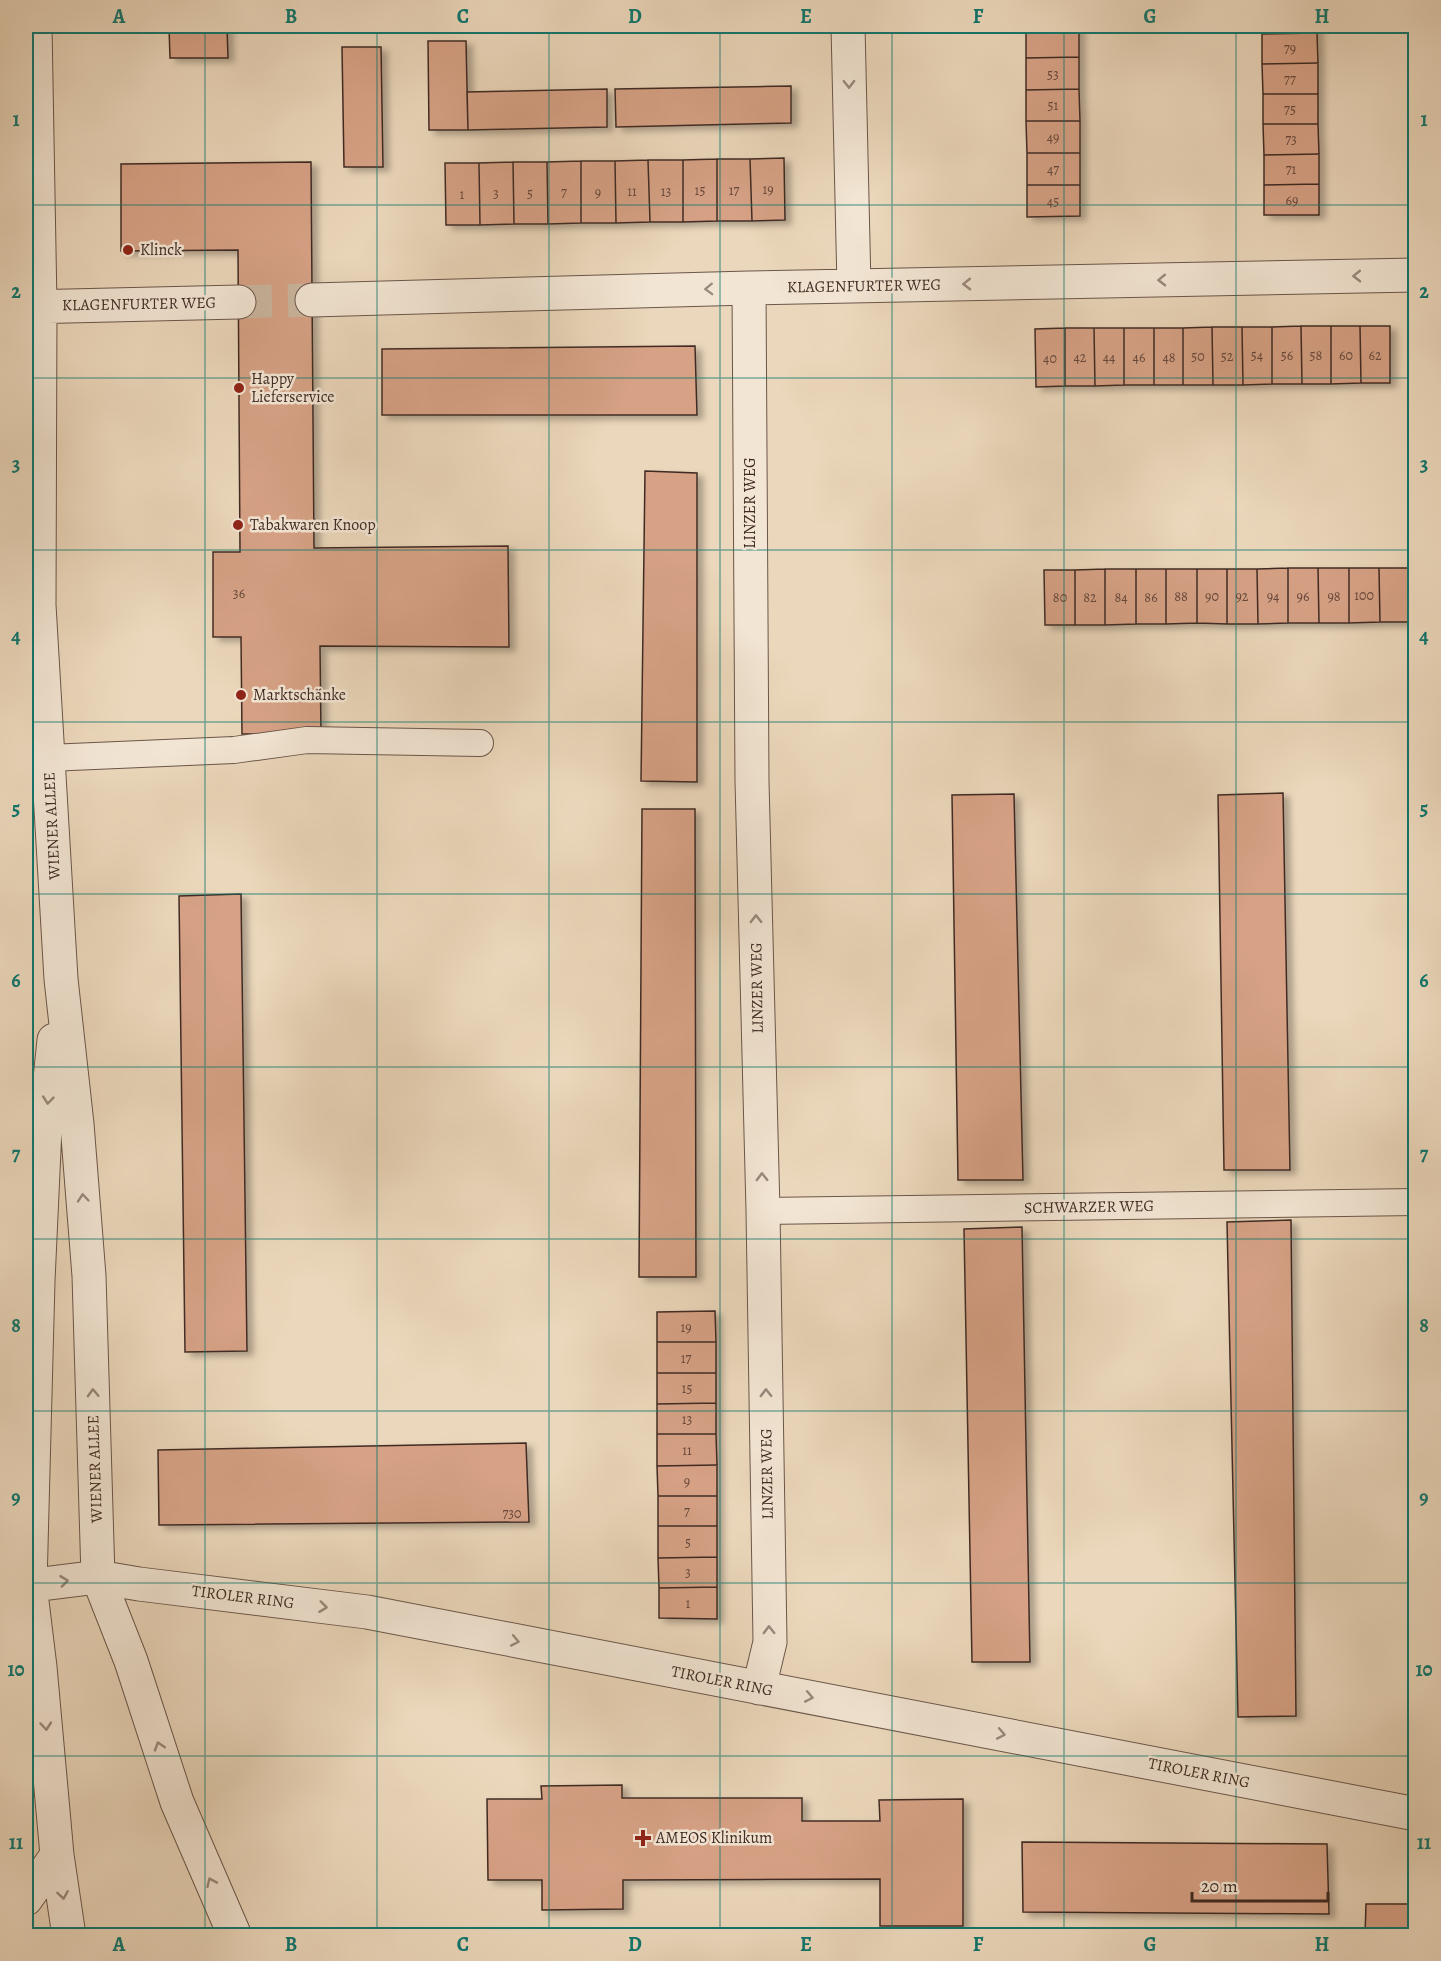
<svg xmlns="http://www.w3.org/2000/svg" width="1441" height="1961" font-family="Alegreya,serif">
	<defs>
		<filter id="shadow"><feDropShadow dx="6" dy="4" stdDeviation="3" flood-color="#0004"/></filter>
	</defs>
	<rect width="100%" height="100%" fill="#ebd7bb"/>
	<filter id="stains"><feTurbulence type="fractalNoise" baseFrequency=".00333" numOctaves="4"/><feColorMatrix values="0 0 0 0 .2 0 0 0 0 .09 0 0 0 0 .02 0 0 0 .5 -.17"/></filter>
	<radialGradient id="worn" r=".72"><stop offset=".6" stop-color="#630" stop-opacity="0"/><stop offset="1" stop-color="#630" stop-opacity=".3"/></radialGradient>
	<!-- building -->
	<path fill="#d6a185" stroke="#402b24" stroke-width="1.5" filter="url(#shadow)" d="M169 26H227V27H169Z
		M1026 26H1079V57L1026 58Z
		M1262 26H1317V33L1262 34Z
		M169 27H227L228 58H170Z
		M1317 33 1318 63 1262 64V34Z
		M428 41H466L468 130H429Z
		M342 47H381L383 167H344Z
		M1079 57V89L1026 90V58Z
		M1318 63V94H1263L1262 64Z
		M791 86V123L616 127 615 89Z
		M607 89V127L468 130 467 92Z
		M1079 89 1080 121H1026V90Z
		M1263 94H1318V124H1263Z
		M1026 121H1080V153H1027Z
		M1263 124H1318L1319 154 1264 155Z
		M1027 153H1080V185H1027Z
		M1319 154V184L1264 185V155Z
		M784 158 785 220 752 221 750 159Z
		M717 159V221L683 222V160Z
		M717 159H750L752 221H717Z
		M648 160 650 222 616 223 615 161Z
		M648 160H683V222H650Z
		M581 161V223L548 224 547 162Z
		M581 161H615L616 223H581Z
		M311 162 314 548 508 546 509 647 320 646 321 734H242L241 637H213V552H240L238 250 121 251V164Z
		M513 162 514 224 480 225 479 163Z
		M513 162H547L548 224H514Z
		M445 163H479L480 225H446Z
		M1319 184V215H1264V185Z
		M1027 185H1080V216L1027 217Z
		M1301 326 1302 384H1272V327Z
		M1301 326H1331V384H1302Z
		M1331 326H1360L1361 383 1331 384Z
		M1360 326H1390V383H1361Z
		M1212 327 1213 385H1183V328Z
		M1212 327H1242L1243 385H1213Z
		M1242 327H1272V384L1243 385Z
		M1065 328V386L1036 387 1035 329Z
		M1065 328H1094L1095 386H1065Z
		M1094 328H1124V385L1095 386Z
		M1124 328H1154V385H1124Z
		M1154 328H1183V385H1154Z
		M695 346 697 415H382V349Z
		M645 471 697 473V782L641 781Z
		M1288 568V623L1258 624 1257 569Z
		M1288 568H1318L1319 623H1288Z
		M1318 568H1349V623H1319Z
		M1349 568H1379L1380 622 1349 623Z
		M1379 568H1410V622H1380Z
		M1410 568H1416V623L1410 622Z
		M1105 569V625H1075V570Z
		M1105 569H1136V624L1105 625Z
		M1136 569H1166V624H1136Z
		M1166 569H1197V623L1166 624Z
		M1197 569H1227V624L1197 623Z
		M1227 569H1257L1258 624H1227Z
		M1044 570H1075V625H1045Z
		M1283 793 1290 1170H1224L1218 795Z
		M1014 794 1023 1180H958L952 795Z
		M642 809H695L696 1277H639Z
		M241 894 247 1351 185 1352 179 896Z
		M1291 1220 1296 1716 1238 1717 1227 1222Z
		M1022 1227 1030 1662H972L964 1229Z
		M715 1311 716 1342H657V1312Z
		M657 1342H716V1373H657Z
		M657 1373H716V1403L657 1404Z
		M716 1403V1434H657V1404Z
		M657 1434H716L717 1465 657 1466Z
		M526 1443 529 1522 159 1525 158 1450Z
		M717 1465V1496H658L657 1466Z
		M658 1496H717V1526H658Z
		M658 1526H717V1557L658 1558Z
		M717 1557V1587L659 1588 658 1558Z
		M717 1587V1619L659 1618V1588Z
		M622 1785V1798H802V1821H880L879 1800 963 1799V1926H880V1879L623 1880V1909L542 1910V1880H488L487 1799H542L541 1786Z
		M1022 1842 1327 1844 1329 1914 1023 1912Z
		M1366 1904H1416V1936H1365Z"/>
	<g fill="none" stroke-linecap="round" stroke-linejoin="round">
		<!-- street-tunnel -->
		<path stroke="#c9b59d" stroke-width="33" stroke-dasharray="33 16" stroke-linecap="butt" d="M239 302 312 300"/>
		<!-- lane casing -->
		<g stroke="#6b564a" stroke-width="28">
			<path id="lane" d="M48 758 234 750 307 740 480 743
				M763 1211 1416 1202"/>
		</g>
		<!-- street casing -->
		<g stroke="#6b564a" stroke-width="35">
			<path id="street" d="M35 26 40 306 39 605 61 979 77 1124 89 1276 98 1577 131 1661 177 1802 235 1936
				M848 26 854 286
				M749 288 752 781 763 1211 770 1642 759 1688
				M312 300 749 288 1416 275
				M26 307 239 302
				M54 1040 45 1128 38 1281 30 1585 40 1667 57 1855 69 1936
				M26 1586 98 1577 139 1584 367 1612 1416 1814
				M26 1899 57 1855"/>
		</g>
		<!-- lane -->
		<use href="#lane" stroke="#f2e5d3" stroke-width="26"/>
		<!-- street -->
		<use href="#street" stroke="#f2e5d3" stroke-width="33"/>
	</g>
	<!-- one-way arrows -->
	<defs><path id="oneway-chevron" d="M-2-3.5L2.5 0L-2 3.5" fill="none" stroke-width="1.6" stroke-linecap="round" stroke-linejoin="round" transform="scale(1.5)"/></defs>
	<g stroke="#99887c">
		<use href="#oneway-chevron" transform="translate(849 84) rotate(89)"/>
		<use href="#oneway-chevron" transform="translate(1357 276) rotate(179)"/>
		<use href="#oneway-chevron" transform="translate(1162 280) rotate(179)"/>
		<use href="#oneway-chevron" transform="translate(967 284) rotate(179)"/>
		<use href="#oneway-chevron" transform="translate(709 289) rotate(178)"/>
		<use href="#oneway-chevron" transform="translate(756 919) rotate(-91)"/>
		<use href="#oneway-chevron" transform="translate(48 1100) rotate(96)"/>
		<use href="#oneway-chevron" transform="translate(762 1177) rotate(-91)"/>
		<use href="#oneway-chevron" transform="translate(83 1198) rotate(-95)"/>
		<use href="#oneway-chevron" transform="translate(93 1393) rotate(-92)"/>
		<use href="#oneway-chevron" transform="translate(766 1393) rotate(-91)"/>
		<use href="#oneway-chevron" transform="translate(64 1581) rotate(-7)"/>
		<use href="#oneway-chevron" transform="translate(323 1607) rotate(7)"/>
		<use href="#oneway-chevron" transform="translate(769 1630) rotate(-91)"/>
		<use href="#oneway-chevron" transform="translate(515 1641) rotate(11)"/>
		<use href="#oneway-chevron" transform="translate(809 1697) rotate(11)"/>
		<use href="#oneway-chevron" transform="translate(46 1726) rotate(85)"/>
		<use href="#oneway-chevron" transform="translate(1001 1734) rotate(11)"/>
		<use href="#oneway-chevron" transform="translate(159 1746) rotate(-108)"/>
		<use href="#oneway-chevron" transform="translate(211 1882) rotate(-114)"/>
		<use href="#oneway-chevron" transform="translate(63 1895) rotate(81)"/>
	</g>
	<!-- grid -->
	<path fill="none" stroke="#0f766e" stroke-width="1.5" stroke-opacity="0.55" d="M205 26V1936M377 26V1936M549 26V1936M720 26V1936M892 26V1936M1064 26V1936M1236 26V1936M26 205H1416M26 378H1416M26 550H1416M26 722H1416M26 894H1416M26 1067H1416M26 1239H1416M26 1411H1416M26 1583H1416M26 1756H1416"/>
	<!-- markers -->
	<g fill="#8f2418" stroke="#f2e5d3" stroke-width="2">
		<circle cx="128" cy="250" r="6"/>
		<circle cx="239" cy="388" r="6"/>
		<circle cx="238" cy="525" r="6"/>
		<circle cx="241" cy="695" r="6"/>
		<path d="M640 1829h6v6h6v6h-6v6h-6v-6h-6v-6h6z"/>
	</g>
	<g text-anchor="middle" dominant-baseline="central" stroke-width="5" stroke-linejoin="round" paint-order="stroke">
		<!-- number labels -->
		<g font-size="14" fill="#66483c">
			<text x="1290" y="48">79</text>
			<text x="1053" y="74">53</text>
			<text x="1290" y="79">77</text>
			<text x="1053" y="105">51</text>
			<text x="1290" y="109">75</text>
			<text x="1053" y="137">49</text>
			<text x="1291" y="139">73</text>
			<text x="1053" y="169">47</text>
			<text x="1291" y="169">71</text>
			<text x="768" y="189">19</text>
			<text x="700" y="190">15</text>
			<text x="734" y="190">17</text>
			<text x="632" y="191">11</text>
			<text x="666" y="191">13</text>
			<text x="564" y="192">7</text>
			<text x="598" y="192">9</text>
			<text x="496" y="193">3</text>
			<text x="530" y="193">5</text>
			<text x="462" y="194">1</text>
			<text x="1292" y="200">69</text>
			<text x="1053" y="201">45</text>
			<text x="1257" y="355">54</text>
			<text x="1287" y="355">56</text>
			<text x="1316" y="355">58</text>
			<text x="1346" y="355">60</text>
			<text x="1375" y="355">62</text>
			<text x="1198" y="356">50</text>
			<text x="1227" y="356">52</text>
			<text x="1080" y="357">42</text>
			<text x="1109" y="357">44</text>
			<text x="1139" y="357">46</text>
			<text x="1169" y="357">48</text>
			<text x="1050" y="358">40</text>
			<text x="239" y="593">36</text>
			<text x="1364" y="595">100</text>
			<text x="1181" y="596">88</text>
			<text x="1212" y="596">90</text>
			<text x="1242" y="596">92</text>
			<text x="1273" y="596">94</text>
			<text x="1303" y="596">96</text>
			<text x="1334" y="596">98</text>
			<text x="1060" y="597">80</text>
			<text x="1090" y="597">82</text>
			<text x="1121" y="597">84</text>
			<text x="1151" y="597">86</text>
			<text x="686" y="1327">19</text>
			<text x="686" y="1358">17</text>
			<text x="687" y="1388">15</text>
			<text x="687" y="1419">13</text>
			<text x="687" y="1450">11</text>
			<text x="687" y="1481">9</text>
			<text x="687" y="1511">7</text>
			<text x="512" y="1513">730</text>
			<text x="688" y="1542">5</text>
			<text x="688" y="1572">3</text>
			<text x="688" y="1603">1</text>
		</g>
		<!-- poi labels -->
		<g font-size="16" fill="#402b24" stroke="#f2e5d3" text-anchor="start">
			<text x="140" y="250">Klinck</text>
			<text x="251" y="379">Happy<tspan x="251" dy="18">Lieferservice</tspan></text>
			<text x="250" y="525">Tabakwaren Knoop</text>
			<text x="253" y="695">Marktschänke</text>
			<text x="656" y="1838">AMEOS Klinikum</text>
		</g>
		<!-- street labels -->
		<g font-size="16" fill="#402b24" stroke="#f2e5d3">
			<text transform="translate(864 286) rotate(-1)">KLAGENFURTER WEG</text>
			<text transform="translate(139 304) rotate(-1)">KLAGENFURTER WEG</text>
			<text transform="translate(750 503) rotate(-90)">LINZER WEG</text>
			<text transform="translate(52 826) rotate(-93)">WIENER ALLEE</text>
			<text transform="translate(757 988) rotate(-91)">LINZER WEG</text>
			<text transform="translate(1089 1207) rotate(-1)">SCHWARZER WEG</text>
			<text transform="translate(95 1469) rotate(-92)">WIENER ALLEE</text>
			<text transform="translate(767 1474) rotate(-91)">LINZER WEG</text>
			<text transform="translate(243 1597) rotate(7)">TIROLER RING</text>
			<text transform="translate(722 1681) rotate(11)">TIROLER RING</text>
			<text transform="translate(1199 1773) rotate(11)">TIROLER RING</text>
		</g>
	</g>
	<!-- margin -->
	<rect width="1441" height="1961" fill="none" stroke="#ebd7bb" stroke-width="66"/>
	<!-- scale -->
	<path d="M1192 1892v9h136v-9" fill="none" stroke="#402b24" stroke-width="3"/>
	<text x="1201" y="1892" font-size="18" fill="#402b24" stroke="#f2e5d3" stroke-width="4.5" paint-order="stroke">20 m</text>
	<rect x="33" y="33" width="1375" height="1895" fill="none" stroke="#0f766e" stroke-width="2"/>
	<g font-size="20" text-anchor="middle" font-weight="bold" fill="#0f766e">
		<text x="119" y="23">A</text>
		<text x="291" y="23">B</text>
		<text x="463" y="23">C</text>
		<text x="635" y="23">D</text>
		<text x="806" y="23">E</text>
		<text x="978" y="23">F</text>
		<text x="1150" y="23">G</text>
		<text x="1322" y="23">H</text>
		<text x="16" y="126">1</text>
		<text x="1424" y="126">1</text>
		<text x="16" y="298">2</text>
		<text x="1424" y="298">2</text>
		<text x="16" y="471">3</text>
		<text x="1424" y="471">3</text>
		<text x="16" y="643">4</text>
		<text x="1424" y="643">4</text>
		<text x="16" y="815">5</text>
		<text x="1424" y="815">5</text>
		<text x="16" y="987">6</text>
		<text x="1424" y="987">6</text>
		<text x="16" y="1160">7</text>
		<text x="1424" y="1160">7</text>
		<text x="16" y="1332">8</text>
		<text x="1424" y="1332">8</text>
		<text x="16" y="1504">9</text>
		<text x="1424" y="1504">9</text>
		<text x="16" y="1676">10</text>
		<text x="1424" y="1676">10</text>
		<text x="16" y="1849">11</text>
		<text x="1424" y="1849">11</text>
		<text x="119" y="1951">A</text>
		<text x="291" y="1951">B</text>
		<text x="463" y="1951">C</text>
		<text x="635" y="1951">D</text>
		<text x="806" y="1951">E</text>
		<text x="978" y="1951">F</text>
		<text x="1150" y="1951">G</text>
		<text x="1322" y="1951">H</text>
	</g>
	<rect width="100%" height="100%" filter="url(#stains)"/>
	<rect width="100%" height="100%" fill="url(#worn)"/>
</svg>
